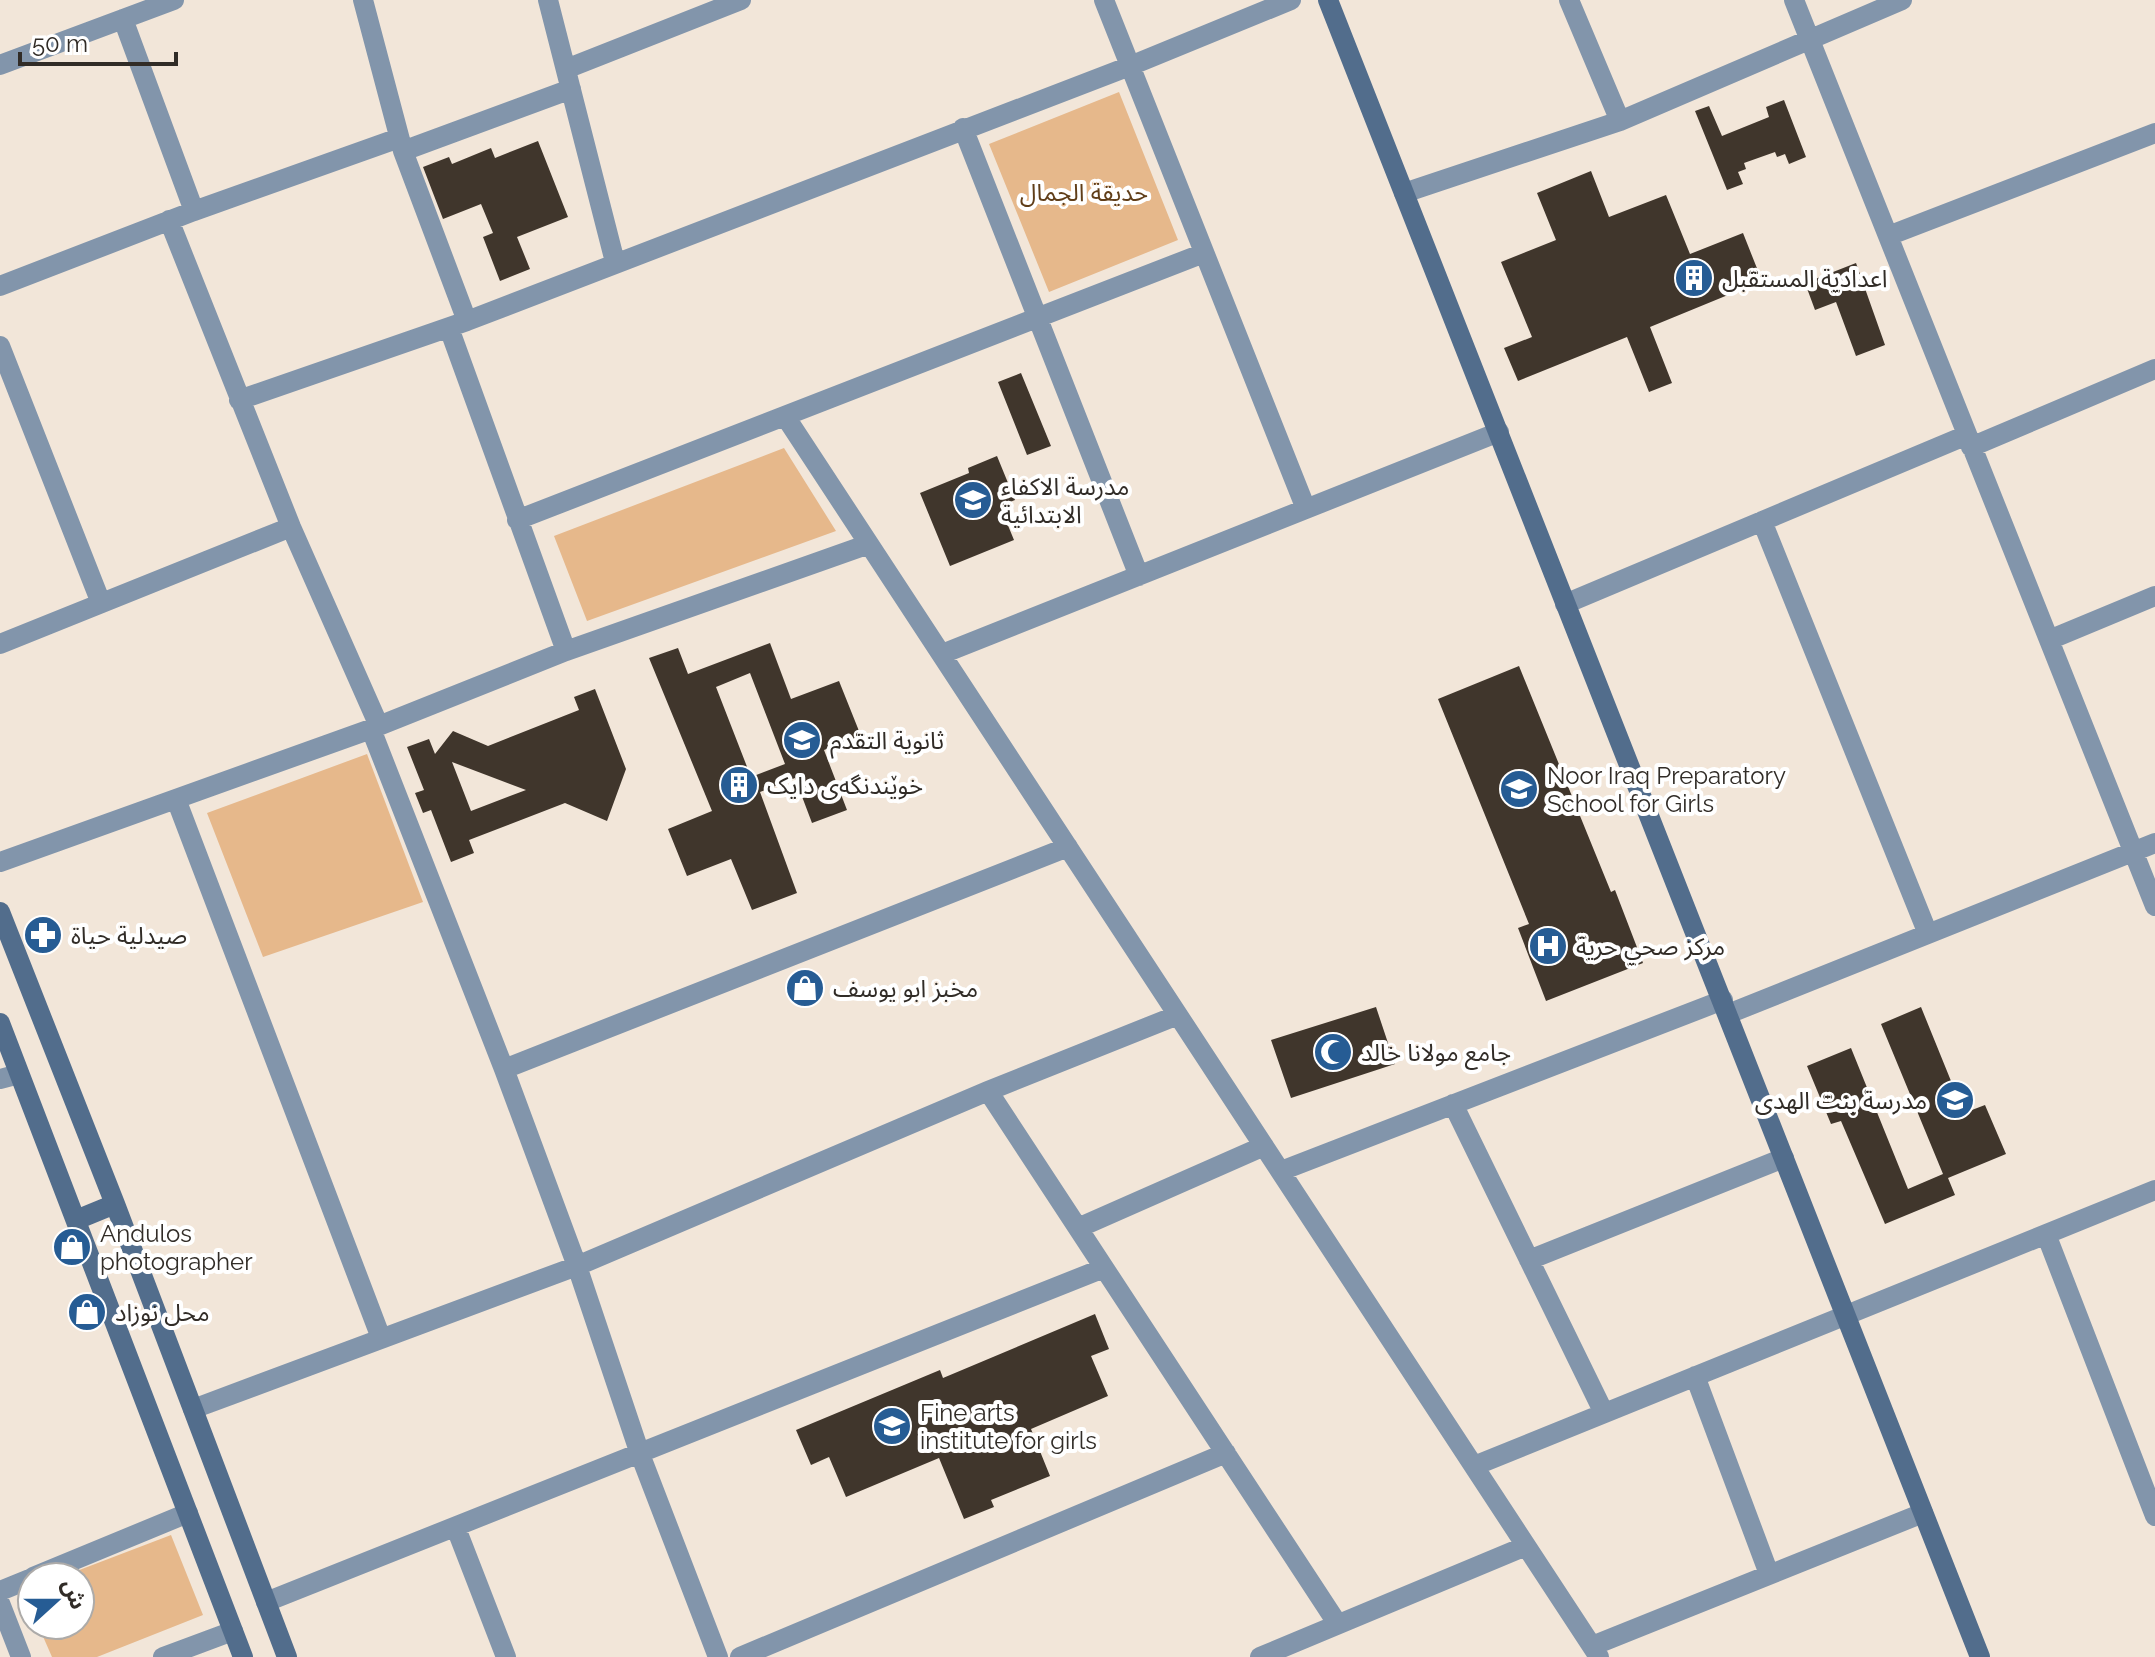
<svg xmlns="http://www.w3.org/2000/svg" width="2155" height="1657" font-family="Raleway,'Noto Sans Arabic',sans-serif">
	<rect width="100%" height="100%" fill="#f2e6d9"/>
	<!-- green -->
	<path fill="#e6b88b" d="M1119 92 1178 240 1049 292 989 144Z
		M784 448 836 531 587 621 554 536Z
		M367 754 423 902 263 957 207 813Z
		M171 1535 203 1615 97 1657H52L38 1625H80V1577H61Z"/>
	<!-- building -->
	<path fill="#40362c" fill-rule="evenodd" d="M1784 100 1806 157 1789 164 1785 154 1777 157 1775 152 1744 163 1746 169 1738 172 1743 184 1727 190 1695 111 1709 106 1722 136 1769 117 1766 107Z
		M538 141 568 217 517 237 530 269 500 281 483 237 493 233 481 204 443 219 423 167 449 157 452 164 491 148 495 158Z
		M1591 171 1609 217 1666 195 1690 254 1743 233 1762 281 1650 327 1672 383 1649 392 1627 337 1518 381 1504 348 1532 337 1501 262 1556 240 1537 193Z
		M1856 263 1885 345 1856 356 1836 302 1815 310 1805 283Z
		M1021 373 1051 446 1027 455 998 382Z
		M997 456 1015 500 1000 506 1014 540 950 566 920 493 969 473 968 468Z
		M770 643 791 699 839 681 861 736 824 750 847 810 812 823 795 778 760 792 797 893 752 910 731 859 687 876 668 829 712 811 649 658 678 648 688 674ZM750 673 785 764 751 777 716 687Z
		M1519 666 1611 892 1615 890 1643 963 1546 1001 1518 928 1529 924 1438 699Z
		M595 689 626 769 607 821 565 803 469 840 474 853 451 862 431 810 423 813 415 793 424 790 407 747 429 739 435 754 453 731 488 746 579 710 574 697ZM452 762 526 790 471 811Z
		M1376 1007 1395 1064 1291 1098 1271 1040Z
		M1921 1007 1964 1113 1985 1105 2006 1154 1948 1178 1955 1195 1885 1224 1841 1121 1831 1124 1807 1066 1851 1048 1908 1189 1943 1174 1881 1024Z
		M1095 1314 1109 1349 1091 1356 1108 1396 1031 1429 1050 1476 991 1500 994 1507 964 1519 939 1458 846 1497 829 1457 811 1465 796 1430 940 1370 943 1378Z"/>
	<g fill="none" stroke-linecap="round" stroke-linejoin="round">
		<!-- street -->
		<path stroke="#8295ab" stroke-width="20" d="M363 0 403 151 467 321
			M548 0 615 262
			M1104 0 1306 509
			M1569 0 1620 121
			M1794 0 2155 906
			M123 19 194 211
			M0 65 174 0
			M566 69 741 0
			M963 128 1139 576
			M403 151 571 89
			M1404 193 1620 121 1902 0
			M169 220 291 527 379 726
			M1888 236 2155 133
			M0 286 194 211 399 138
			M449 328 566 651
			M0 346 101 603
			M239 400 467 321 1130 66 1291 0
			M785 416 1599 1657
			M1971 447 2155 369
			M517 520 1204 253
			M1762 521 1928 934
			M1565 604 1967 435
			M2049 640 2155 596
			M0 644 291 527
			M942 654 1499 432
			M371 729 504 1069 577 1266 640 1454 718 1657
			M176 799 381 1338
			M0 862 371 729 566 651 869 544
			M1728 1014 2155 843
			M504 1069 1068 847
			M0 1079 19 1074
			M988 1091 1337 1623
			M1453 1104 1604 1413
			M1281 1171 1723 1000
			M1078 1228 1264 1146
			M2046 1234 2155 1516
			M1529 1260 1784 1158
			M1695 1376 1769 1574
			M193 1409 577 1266 988 1091 1178 1015
			M1474 1466 2155 1190
			M456 1528 506 1657
			M33 1577 188 1513
			M0 1591 32 1578
			M266 1602 1104 1268
			M0 1603 21 1657
			M1592 1646 1923 1513
			M163 1657 233 1631
			M740 1657 1226 1453
			M1260 1657 1526 1546"/>
		<!-- secondary -->
		<path stroke="#526d8c" stroke-width="20" d="M1328 0 1980 1657
			M0 912 115 1204 287 1657
			M0 1023 243 1657
			M76 1220 115 1204"/>
	</g>
	<!-- icons -->
	<defs>
		<g id="building-disc" transform="scale(2)"><circle r="9.5" fill="#265c94" stroke="#fff"/><path d="M-4-6H4V6H1V3H-1V6H-4ZM-2.5-4.3h1.7v1.8h-1.7ZM.8-4.3h1.7v1.8H.8ZM-2.5-1h1.7V.8h-1.7ZM.8-1h1.7V.8H.8Z" fill="#fff"/></g>
		<g id="school-disc" transform="scale(2)"><circle r="9.5" fill="#265c94" stroke="#fff"/><path d="M0-5L7-2L0 1L-7-2ZM-4 1L0 2.5L4 1V4Q0 6-4 4Z" fill="#fff"/></g>
		<g id="pharmacy-disc" transform="scale(2)"><circle r="9.5" fill="#265c94" stroke="#fff"/><path d="M-2-6h4v4h4v4h-4v4h-4v-4h-4v-4h4Z" fill="#fff"/></g>
		<g id="hospital-disc" transform="scale(2)"><circle r="9.5" fill="#265c94" stroke="#fff"/><path d="M-5-5h3v3.5h4V-5h3V5h-3V1.5h-4V5h-3Z" fill="#fff"/></g>
		<g id="shop-disc" transform="scale(2)"><circle r="9.5" fill="#265c94" stroke="#fff"/><path d="M-5-2.5h2.3a2.7 3.5 0 0 1 5.4 0H5L5.5 6h-11ZM-1.5-2.5h3a1.5 2.3 0 0 0-3 0Z" fill="#fff"/></g>
		<g id="mosque-disc" transform="scale(2)"><circle r="9.5" fill="#265c94" stroke="#fff"/><path d="M3.5-4.9A6 6 0 1 0 3.5 4.9A5 5 0 1 1 3.5-4.9Z" fill="#fff"/></g>
	</defs>
	<g fill-rule="evenodd">
		<use href="#building-disc" x="1694" y="278"/>
		<use href="#school-disc" x="973" y="500"/>
		<use href="#school-disc" x="802" y="740"/>
		<use href="#building-disc" x="739" y="785"/>
		<use href="#school-disc" x="1519" y="789"/>
		<use href="#pharmacy-disc" x="43" y="935"/>
		<use href="#hospital-disc" x="1548" y="946"/>
		<use href="#shop-disc" x="805" y="988"/>
		<use href="#mosque-disc" x="1333" y="1052"/>
		<use href="#school-disc" x="1955" y="1100"/>
		<use href="#shop-disc" x="72" y="1247"/>
		<use href="#shop-disc" x="87" y="1312"/>
		<use href="#school-disc" x="892" y="1426"/>
	</g>
	<g text-anchor="middle" dominant-baseline="central" stroke-width="8" stroke-linejoin="round" paint-order="stroke">
		<!-- park labels -->
		<g font-size="24" fill="#603e19" stroke="#fff">
			<text x="1084" y="192">حديقة الجمال</text>
		</g>
		<!-- poi labels -->
		<g font-size="24" fill="#312c27" stroke="#fff" text-anchor="start">
			<text x="1722" y="278">اعدادية المستقبل</text>
			<text x="1001" y="486">مدرسة الاكفاء<tspan x="1001" dy="28">الابتدائية</tspan></text>
			<text x="830" y="740">ثانوية التقدم</text>
			<text x="1547" y="775">Noor Iraq Preparatory<tspan x="1547" dy="28">School for Girls</tspan></text>
			<text x="767" y="785">خوێندنگەی دایک</text>
			<text x="71" y="935">صيدلية حياة</text>
			<text x="1576" y="946">مركز صحي حرية</text>
			<text x="833" y="988">مخبز ابو يوسف</text>
			<text x="1361" y="1052">جامع مولانا خالد</text>
			<text x="1927" y="1100" text-anchor="end">مدرسة بنت الهدی</text>
			<text x="100" y="1233">Andulos<tspan x="100" dy="28">photographer</tspan></text>
			<text x="115" y="1312">محل نوزاد</text>
			<text x="920" y="1412">Fine arts<tspan x="920" dy="28">institute for girls</tspan></text>
		</g>
	</g>
	<!-- north arrow -->
	<g transform="translate(56 1601) rotate(69)"><circle r="38" fill="#ffffff" stroke="#adaba9" stroke-width="2"/>
	<path d="M0-6L14 30L0 20L-14 30Z" fill="#265c94"/>
	<text y="-12" font-size="22" font-weight="bold" text-anchor="middle" fill="#312c27">ش</text>
	</g>
	<!-- scale -->
	<path d="M20 52v12h156v-12" fill="none" stroke="#312c27" stroke-width="4"/>
	<text x="32" y="52" font-size="24" fill="#312c27" stroke="#ffffff" stroke-width="6" paint-order="stroke">50 m</text>
</svg>
